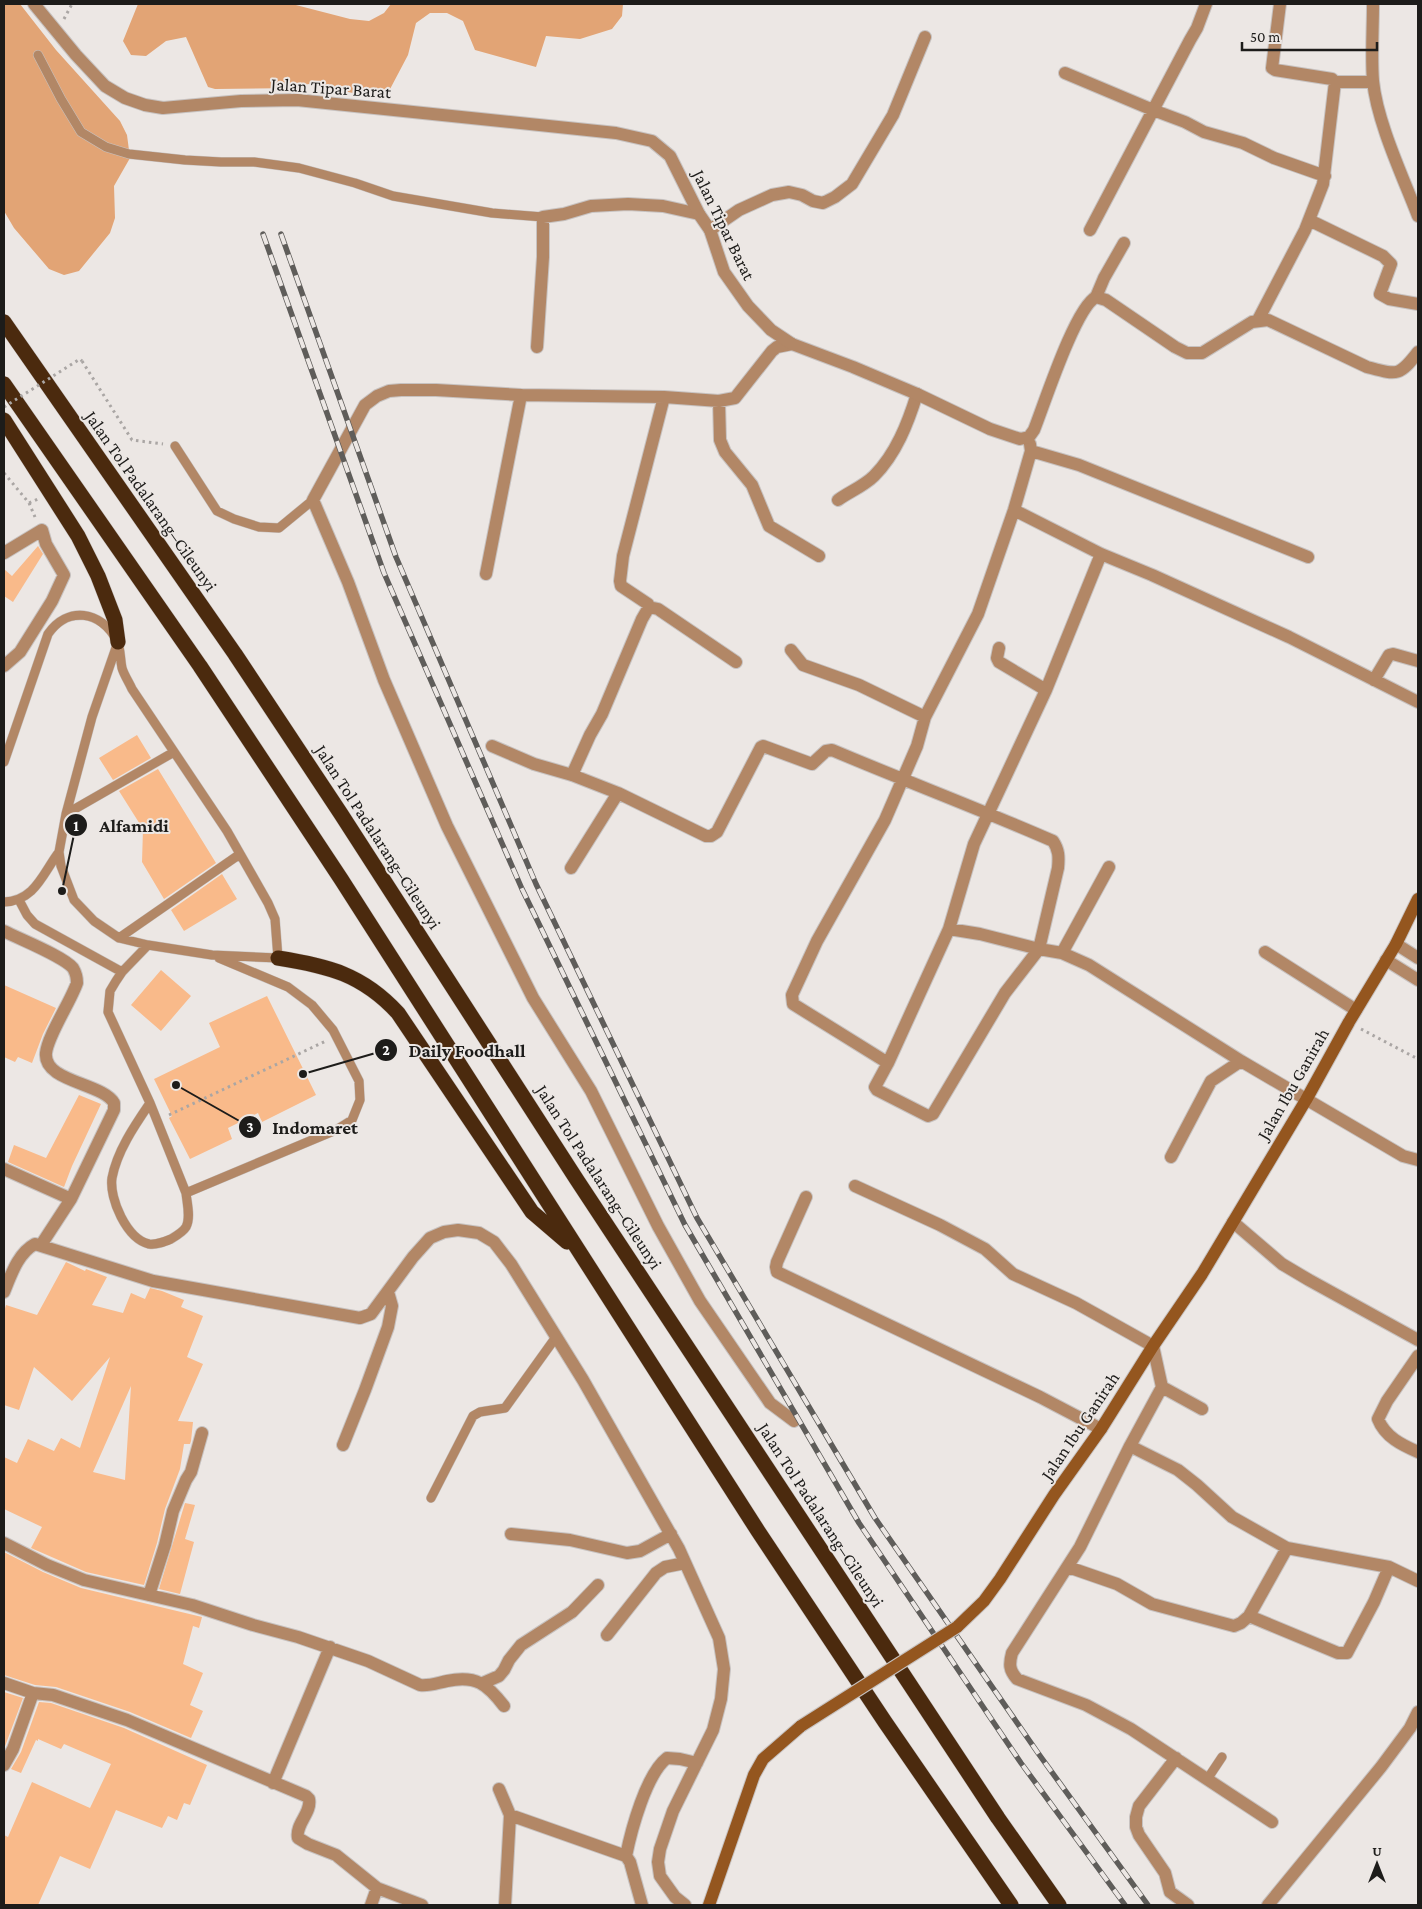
<svg xmlns="http://www.w3.org/2000/svg" width="1422" height="1909" font-family="'Crimson Pro',serif">
	<rect width="100%" height="100%" fill="#ece7e4"/>
	<!-- forest -->
	<path fill="#e2a475" d="M4 4H20L56 50 120 121 127 135 130 158 114 186 115 218 110 233 79 271 64 275 49 269 14 228 4 211Z
		M138 4H292L350 19 369 21 384 13 391 4H623L622 16 612 29 580 39 546 36 536 67 475 50 463 21 447 13H430L416 23 408 55 389 91 353 93 308 84 300 88 215 89 208 87 186 37 166 41 146 56 131 55 123 41Z"/>
	<!-- building -->
	<path fill="#f9ba8a" fill-rule="evenodd" d="M38 546 43 554 13 602 4 596V569L12 576Z
		M137 735 151 758 113 780 99 758Z
		M158 769 216 863 164 899 142 862 143 829 119 791Z
		M222 874 237 899 184 931 171 910Z
		M161 970 191 996 161 1031 131 1005Z
		M4 985 56 1008 43 1034 32 1063 18 1057 15 1062 4 1057Z
		M267 996 316 1095 262 1122 258 1113 228 1128 232 1139 190 1159 169 1118 172 1116 154 1079 220 1047 209 1023Z
		M79 1095 101 1104 72 1166 64 1187 8 1162 14 1145 46 1158Z
		M66 1262 85 1271 86 1269 107 1277 92 1305 123 1313 131 1293 145 1299 150 1288 162 1291 184 1300 181 1307 203 1316 187 1357 203 1364 178 1421 193 1422 191 1441 190 1444H184L180 1469 165 1509 157 1543 144 1585 86 1572 31 1548 42 1527 4 1509V1457L17 1463 28 1439 54 1451 61 1438 80 1448 110 1357 72 1401 34 1367 19 1410 4 1405V1312L6 1305 37 1315ZM131 1386 125 1480 93 1472Z
		M185 1503 195 1505 185 1539 194 1542 180 1594 159 1589Z
		M4 1552 43 1572 81 1588 202 1617 199 1628 193 1626 183 1664 203 1673 190 1705 203 1711 191 1738 130 1712 56 1687 35 1685 4 1675Z
		M4 1692 23 1698 4 1749Z
		M39 1702 51 1703 124 1728 207 1765 190 1805 184 1803 177 1820 168 1816 162 1828 116 1810 90 1869 60 1856 38 1905H4V1835L8 1837 32 1782 90 1808 111 1764 64 1744 61 1749 38 1739V1741L36 1740 21 1773 11 1769 21 1752Z"/>
	<g fill="none" stroke-linecap="round" stroke-linejoin="round">
		<!-- service casing -->
		<g stroke="#c7c2c0" stroke-width="10">
			<path id="service" d="M38 55 61 99 81 132 106 147 129 154 185 160 221 162H254L299 168 355 183 393 196 492 213 543 217
				M175 446 217 511 234 519 259 527 279 528 313 500
				M4 762 48 634C67 606 101 610 117 641 121 649 120 659 122 668 124 675 129 682 132 689L227 831 268 903 275 919 278 958 212 955 148 945 119 938 94 921 74 900 61 866 59 852 66 814 92 717 118 642
				M66 814 174 752
				M19 900 27 915 35 924 122 972
				M4 902C35 901 43 873 59 852
				M119 938 240 854
				M148 945 122 972 116 981 110 991 108 1012 150 1103 186 1193 336 1130 352 1120 360 1100 359 1081 333 1030 312 1005 288 987 219 958
				M150 1103C135 1125 117 1151 112 1178 109 1199 127 1239 149 1244 157 1245 164 1242 171 1239 176 1236 183 1232 186 1227 191 1218 187 1203 186 1193
				M431 1498 473 1416 480 1412 505 1408 556 1337
				M1208 1778 1222 1757"/>
		</g>
		<!-- minor casing -->
		<g stroke="#c7c2c0" stroke-width="14">
			<path id="minor" d="M1280 4 1272 68 1275 70 1332 79 1335 82H1373
				M1373 4C1373 29 1371 56 1373 81 1377 122 1403 177 1418 216
				M1065 73 1153 110 1185 122 1204 132 1243 143 1274 158 1325 176
				M1309 220 1383 256 1391 264 1380 294 1389 299 1418 304
				M710 230 739 210 772 195 789 192 802 195 813 201 823 203 835 197 852 184 893 115 925 37
				M1090 230 1190 40 1197 28 1206 4
				M1096 297 1104 278 1124 243
				M1258 320 1305 230 1323 184 1335 82
				M792 344 777 347 772 351 735 398 719 401 664 397 521 395 436 390H401L389 391 377 396 365 405 313 500 348 582 384 680 447 826 533 998 591 1091 658 1226 700 1301 770 1403 794 1421
				M537 347 543 257V217L564 214 591 206 628 204 663 206 699 214
				M719 401 720 440 725 452 752 485 769 526 819 556
				M1030 444 1031 451 1079 465 1308 557
				M838 500C849 492 864 486 874 476 896 454 908 423 917 394
				M1014 510 1101 554 1152 575 1289 637 1418 702
				M4 553 42 530 46 544 64 575 52 601 20 652 4 666
				M486 574 521 395
				M649 607 648 604 621 586 620 581 623 556 664 397
				M999 648 997 658 999 662 1046 690
				M791 650 803 665 859 685 925 717
				M1374 680 1389 655 1393 654 1418 661
				M492 746 534 764 572 775 618 793 706 836H711L717 832 761 747 763 746 812 764 826 751 832 750C905 781 980 809 1053 841 1059 850 1059 857 1058 868L1039 949 1062 953 1089 965 1241 1061 1403 1156 1418 1160
				M572 775 590 735 602 714 642 619 649 607 658 609 736 662
				M571 868 618 793
				M949 929 980 934 1039 949 1005 993 933 1114 928 1116 877 1090 875 1087 888 1063Z
				M949 929 974 844 1046 690 1101 554
				M4 931C19 939 63 956 73 968 76 973 77 977 77 983 70 1003 48 1035 46 1053 43 1082 103 1083 114 1103V1110L71 1199 41 1245
				M1396 944 1418 958
				M1265 952 1356 1010
				M1062 953 1109 867
				M1386 960 1418 980
				M888 1063 793 1004 792 995 817 941 885 820 917 746 925 717 978 614 1014 510 1031 451
				M1171 1157 1211 1081 1241 1061
				M4 1169 71 1199
				M855 1186 940 1225 985 1249 1013 1274 1076 1303 1153 1346 1162 1387 1202 1409
				M806 1197 777 1262 776 1267 777 1272 1040 1397 1101 1429
				M1233 1222 1282 1264 1309 1280 1418 1340
				M4 1292C11 1275 18 1253 35 1244L153 1281 360 1318 371 1314 413 1257 430 1238 444 1232 458 1230 479 1233 494 1242 511 1264 583 1380 679 1549 719 1638 724 1669 721 1699 713 1730 673 1811 660 1849 658 1862 660 1876 675 1897 685 1905
				M1418 1356 1387 1401 1378 1419C1385 1437 1402 1445 1418 1452
				M1162 1387 1130 1446 1080 1547 1012 1653C1009 1664 1009 1670 1017 1679L1086 1705 1131 1729 1272 1822
				M343 1445 365 1390 388 1327 392 1306 388 1292
				M511 1534 570 1540 627 1553 640 1551 671 1534
				M4 1543 47 1565 84 1580 192 1605 253 1625 298 1637 368 1661 420 1685C430 1686 437 1683 447 1681 476 1675 487 1684 504 1706
				M1287 1548 1389 1567 1418 1581
				M1068 1567 1117 1584 1152 1604 1234 1626 1241 1623 1249 1616 1287 1548 1232 1517 1197 1485 1178 1470 1130 1446
				M149 1595 165 1545 173 1511 186 1480 191 1472 202 1433
				M1249 1616 1338 1653H1347L1374 1602 1389 1567
				M607 1635 656 1573 665 1567 685 1563
				M4 1683 33 1693 53 1695 127 1720 306 1796 309 1799C312 1813 295 1824 298 1838L308 1844 336 1855 377 1888 422 1905
				M483 1683 499 1676 504 1670 509 1660 521 1645 572 1612 598 1585
				M1176 1758 1139 1806 1136 1817V1827L1139 1835 1165 1873 1170 1892 1188 1905
				M4 1765 13 1749 33 1693
				M273 1783 330 1647
				M499 1789 510 1815 505 1905
				M510 1815 626 1856 630 1862 642 1905
				M626 1856C631 1831 646 1774 667 1758L680 1759 697 1763
				M371 1905 377 1888
				M1268 1905 1381 1767 1410 1728 1418 1712"/>
		</g>
		<!-- tertiary casing -->
		<g stroke="#c7c2c0" stroke-width="14">
			<path id="tertiary" d="M34 4 76 55 105 86 125 98 145 105 163 108 241 101 297 100 616 133 652 141 670 156 699 214 710 230 724 272 748 306 771 330 792 344 853 367 917 394 990 429 1020 439 1029 437 1034 430C1044 405 1075 308 1096 297L1106 300 1175 347 1187 353H1202L1252 322 1268 320 1367 367C1397 375 1399 377 1418 352"/>
		</g>
		<!-- secondary casing -->
		<g stroke="#c7c2c0" stroke-width="14">
			<path id="secondary" d="M957 1627 984 1601 1000 1579 1054 1495 1101 1429 1153 1346 1202 1274 1306 1100 1349 1022 1396 944 1418 899
				M709 1905 754 1775 763 1759 801 1726"/>
		</g>
		<!-- motorway casing -->
		<g stroke="#c7c2c0" stroke-width="16">
			<path id="motorway" d="M4 322 235 654 341 814 577 1180 998 1818 1059 1905
				M4 384 200 666 341 879 758 1531 885 1722 1011 1905
				M4 420 78 536 98 576 115 620 118 642
				M278 958C328 966 362 974 398 1013L532 1212 567 1242"/>
		</g>
		<!-- path -->
		<path stroke="#aaa6a4" stroke-width="3" stroke-dasharray="2.5 4" stroke-linecap="butt" d="M64 19 72 4
			M82 361 132 440 163 444
			M4 473 29 503 35 517
			M29 503 38 499
			M1361 1029 1418 1059
			M169 1115 326 1041"/>
		<!-- service -->
		<use href="#service" stroke="#b28766" stroke-width="9"/>
		<!-- minor -->
		<use href="#minor" stroke="#b28766" stroke-width="12"/>
		<!-- tertiary -->
		<use href="#tertiary" stroke="#b28766" stroke-width="12"/>
		<!-- secondary -->
		<use href="#secondary" stroke="#94561f" stroke-width="12"/>
		<!-- motorway -->
		<use href="#motorway" stroke="#4b2a0e" stroke-width="15"/>
		<!-- rail casing -->
		<g stroke="#5f5d5a" stroke-width="5.5">
			<path id="rail" d="M263 234 384 573 522 889 685 1225 859 1523 1021 1763 1125 1905
				M281 234 396 557 536 884 697 1218 875 1518 1038 1753 1148 1905"/>
		</g>
		<!-- rail -->
		<use href="#rail" stroke="#ece7e4" stroke-width="4" stroke-dasharray="11" stroke-linecap="butt"/>
		<!-- secondary-bridge casing -->
		<g stroke="#c7c2c0" stroke-width="14" stroke-linecap="butt">
			<path id="secondary-bridge" d="M801 1726 957 1627"/>
		</g>
		<!-- path-bridge -->
		<path stroke="#aaa6a4" stroke-width="3" stroke-dasharray="2.5 4" stroke-linecap="butt" d="M4 407 80 359 82 361"/>
		<!-- secondary-bridge -->
		<use href="#secondary-bridge" stroke="#94561f" stroke-width="12"/>
	</g>
	<g text-anchor="middle" dominant-baseline="central" stroke-width="4" stroke-linejoin="round" paint-order="stroke">
		<!-- street labels -->
		<g font-size="18" fill="#1d1c1a" stroke="#ece7e4">
			<text transform="translate(331 88) rotate(4)">Jalan Tipar Barat</text>
			<text transform="translate(724 225) rotate(64)">Jalan Tipar Barat</text>
			<text transform="translate(151 501) rotate(55)">Jalan Tol Padalarang–Cileunyi</text>
			<text transform="translate(378 837) rotate(57)">Jalan Tol Padalarang–Cileunyi</text>
			<text transform="translate(1293 1084) rotate(-60)">Jalan Ibu Ganirah</text>
			<text transform="translate(599 1177) rotate(57)">Jalan Tol Padalarang–Cileunyi</text>
			<text transform="translate(1080 1426) rotate(-56)">Jalan Ibu Ganirah</text>
			<text transform="translate(821 1515) rotate(57)">Jalan Tol Padalarang–Cileunyi</text>
		</g>
	</g>
	<!-- callouts -->
	<path fill="none" stroke="#1d1c1a" stroke-width="2" d="M62 891L76 825M303 1074L386 1050M176 1085L250 1127"/>
	<g fill="#1d1c1a" stroke="#ece7e4" stroke-width="2">
		<circle cx="62" cy="891" r="5"/>
		<circle cx="303" cy="1074" r="5"/>
		<circle cx="176" cy="1085" r="5"/>
		<circle cx="76" cy="825" r="12"/>
		<circle cx="386" cy="1050" r="12"/>
		<circle cx="250" cy="1127" r="12"/>
	</g>
	<g font-size="15" text-anchor="middle" font-weight="bold" fill="#fff">
		<text x="76" y="831">1</text>
		<text x="386" y="1055">2</text>
		<text x="250" y="1132">3</text>
	</g>
	<g font-size="19" text-anchor="middle" font-weight="bold" fill="#1d1c1a" stroke="#ece7e4" stroke-width="4" stroke-linejoin="round" paint-order="stroke">
		<text x="134" y="832">Alfamidi</text>
		<text x="467" y="1057">Daily Foodhall</text>
		<text x="315" y="1134">Indomaret</text>
	</g>
	<!-- border -->
	<rect width="1422" height="1909" fill="none" stroke="#1d1c1a" stroke-width="10"/>
	<!-- north arrow -->
	<g transform="translate(1377 1864)" stroke="#ece7e4" stroke-width="4" paint-order="stroke">
	<path d="M0-4L9 19L0 12L-9 19Z" fill="#1d1c1a"/>
	<text y="-8" font-size="14" font-weight="bold" text-anchor="middle" fill="#1d1c1a">U</text>
	</g>
	<!-- scale -->
	<path d="M1242 42v8h135v-8" fill="none" stroke="#1d1c1a" stroke-width="2.5"/>
	<text x="1250" y="42" font-size="15" fill="#1d1c1a" stroke="#ece7e4" stroke-width="4" paint-order="stroke">50 m</text>
</svg>
